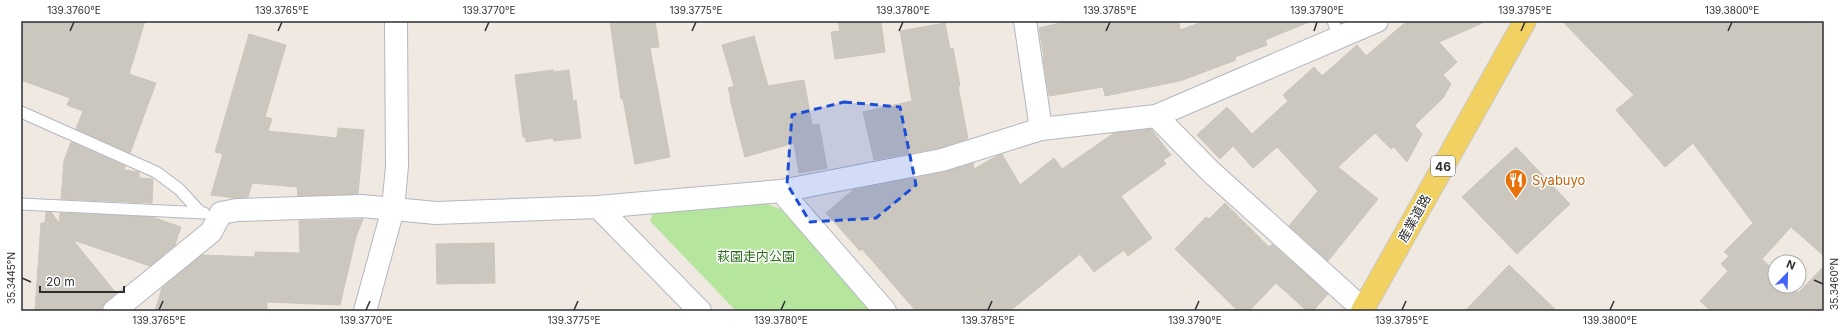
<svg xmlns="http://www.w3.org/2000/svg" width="1845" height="332" font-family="Inter,'Noto Sans JP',sans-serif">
	<rect width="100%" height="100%" fill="#efe9e1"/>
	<!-- green -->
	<path fill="#b6e59e" d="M764 203 786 211 858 298 871 311H736L650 221 654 211Z"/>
	<!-- building -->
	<path fill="#cbc7bf" stroke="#cbc5ba" d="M21 21H145L129 74 156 83 130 153 76 129 83 111 67 105 70 98 21 80Z
		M610 21H655L659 47 650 48 670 157 635 164 623 99H621Z
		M838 21H881L885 52 835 59 831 32 840 31Z
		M1068 21H1179L1180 30 1205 21 1309 22 1265 40 1267 45 1235 57 1236 60 1180 81 1105 96 1103 87 1049 96 1043 57H1044L1039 28Z
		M1407 21H1487L1439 42 1457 62 1443 75 1451 84 1443 98 1416 124 1415 126 1422 134 1407 162 1394 147 1391 149 1375 133 1338 167 1378 199 1328 261 1289 226 1318 191 1277 147 1253 168 1233 146 1220 159 1197 135 1227 107 1252 134 1288 101 1283 95 1314 67 1322 76 1357 45 1366 56Z
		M1562 21H1824V256L1791 227 1762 259 1775 271V286H1790L1798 293 1824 266V311H1711L1700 301 1728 271 1721 264 1729 256 1724 252 1753 223 1693 143 1665 167 1616 110 1634 95Z
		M945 23 950 49 953 48 960 86H958L968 139 939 148 874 160 863 112 912 101 900 31Z
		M249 34 286 45 265 117 272 119 268 131 337 138 338 128 364 130 358 194 298 196 297 187 252 183 248 197 234 198 211 195 223 154 215 152Z
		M754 36 768 86 804 80 812 125 819 124 827 168 799 173 794 143 745 157 730 99H731L728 88 734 86 722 45Z
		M553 70 554 72 569 70 573 101 576 100 581 138 554 141 553 138 526 142 525 137H523L515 75Z
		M1151 129 1171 155 1163 160 1166 164 1121 196 1152 238 1128 256 1124 250 1094 272 1080 254 1010 311H916L862 249 860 251 826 213 853 190 944 172 973 163 974 169 995 157 1002 154 1020 185 1054 158 1062 169 1114 133Z
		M71 142 125 166 124 170 139 172V178L153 179 152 203 61 199 64 161Z
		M1516 147 1570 204 1517 254 1462 197Z
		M1225 203 1269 247 1272 244 1328 294 1313 311H1307L1276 283 1249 311H1238L1175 249 1206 217 1209 219Z
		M46 212H51L59 223 60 213 152 217 181 227 175 245 150 266 73 240 116 293 106 302 102 311H35L41 223H45Z
		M363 219 356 237 340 305 267 302V311H155L162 288 202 255 255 257V252L300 253 299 221Z
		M494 243 495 283 437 284 436 244Z
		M1509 265 1557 311H1465Z"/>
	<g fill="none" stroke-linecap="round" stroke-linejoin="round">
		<!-- lane casing -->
		<g stroke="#b4b7c1" stroke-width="13">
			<path id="lane" d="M1333 21 1339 37
				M21 112 156 172 179 189 201 213
				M21 204 204 213"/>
		</g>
		<!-- street casing -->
		<g stroke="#b4b7c1" stroke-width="24">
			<path id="street" d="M1025 21 1041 129
				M1156 116 1377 21
				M781 191 885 311
				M598 207 700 311
				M114 311 211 232 221 213 237 210 362 206 436 213 598 207 781 191 942 160 1041 129 1156 116 1210 171 1365 311"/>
		</g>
		<!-- secondary casing -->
		<g stroke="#b4b7c1" stroke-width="24">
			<path id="secondary" d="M365 311 393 209 397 166 396 21"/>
		</g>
		<!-- primary casing -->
		<g stroke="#c9c9c9" stroke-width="24">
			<path id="primary" d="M1362 311 1525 21"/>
		</g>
		<!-- lane -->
		<use href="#lane" stroke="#fff" stroke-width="11"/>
		<!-- street -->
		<use href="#street" stroke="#fff" stroke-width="22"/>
		<!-- secondary -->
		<use href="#secondary" stroke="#fff" stroke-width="22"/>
		<!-- primary -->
		<use href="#primary" stroke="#f2d163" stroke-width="22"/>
	</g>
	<!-- marked area -->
	<path fill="#1d4ed8" fill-opacity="0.2" stroke="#1d4ed8" stroke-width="3" stroke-dasharray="8 5" stroke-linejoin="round" d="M844 102 900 107 916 185 876 218 810 222 787 184 792 115Z"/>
	<!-- ticks -->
	<path fill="none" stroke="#2e2e2e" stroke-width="1.5" d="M70 31 74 22M278 31 282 22M485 31 489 22M692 31 696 22M899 31 903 22M1106 31 1110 22M1314 31 1317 22M1521 31 1525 22M1728 31 1732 22M22 278 31 282M1814 280 1823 284M159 310 163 301M366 310 370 301M574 310 578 301M781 310 785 301M988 310 992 301M1195 310 1199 301M1402 310 1406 301M1610 310 1614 301"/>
	<!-- icons -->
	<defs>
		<g id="restaurant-pin" transform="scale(1.15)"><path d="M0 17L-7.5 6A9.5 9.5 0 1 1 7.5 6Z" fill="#e8710a" stroke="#fff"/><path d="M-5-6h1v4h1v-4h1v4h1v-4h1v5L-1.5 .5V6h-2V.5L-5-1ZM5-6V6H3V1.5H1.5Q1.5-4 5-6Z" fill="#fff"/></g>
	</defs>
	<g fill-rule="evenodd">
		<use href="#restaurant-pin" x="1516" y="180"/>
	</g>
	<g text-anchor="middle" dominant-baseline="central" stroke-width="3" stroke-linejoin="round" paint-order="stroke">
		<!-- shield labels -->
		<rect fill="#fff" stroke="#6d6d6d" stroke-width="1" x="1431" y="156" width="24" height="20" rx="3"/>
		<g font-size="12" font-weight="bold" fill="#2e2e2e">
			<text x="1443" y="166">46</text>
		</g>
		<!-- food labels -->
		<g font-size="13" fill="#c56008" stroke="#fff" text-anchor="start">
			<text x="1532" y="180">Syabuyo</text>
		</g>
		<!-- street labels -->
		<g font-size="13" fill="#2e2e2e" stroke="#fff">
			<text transform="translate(1414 218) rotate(-61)">産業道路</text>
		</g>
		<!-- park labels -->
		<g font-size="13" fill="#2c6e1b" stroke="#fff">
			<text x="756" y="256">萩園走内公園</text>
		</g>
	</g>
	<!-- border -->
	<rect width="1845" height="332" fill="none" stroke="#ffffff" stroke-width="44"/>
	<!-- north arrow -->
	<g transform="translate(1787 274) rotate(23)"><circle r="19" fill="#ffffff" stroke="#ababab"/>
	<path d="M0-3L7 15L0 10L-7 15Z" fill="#4264fb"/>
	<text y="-6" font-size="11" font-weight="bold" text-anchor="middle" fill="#2e2e2e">N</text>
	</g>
	<!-- scale -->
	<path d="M40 286v6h84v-6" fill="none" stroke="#2e2e2e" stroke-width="2"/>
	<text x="46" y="286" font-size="12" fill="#2e2e2e" stroke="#ffffff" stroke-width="3" paint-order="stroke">20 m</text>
	<rect x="22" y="22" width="1801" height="288" fill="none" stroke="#2e2e2e" stroke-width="1.5"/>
	<g font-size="10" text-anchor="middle" fill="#2e2e2e">
		<text x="74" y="14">139.3760°E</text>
		<text x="282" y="14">139.3765°E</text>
		<text x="489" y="14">139.3770°E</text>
		<text x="696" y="14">139.3775°E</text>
		<text x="903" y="14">139.3780°E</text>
		<text x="1110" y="14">139.3785°E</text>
		<text x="1317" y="14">139.3790°E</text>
		<text x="1525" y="14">139.3795°E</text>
		<text x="1732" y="14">139.3800°E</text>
		<text transform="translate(11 278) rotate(-90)" y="4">35.3445°N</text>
		<text transform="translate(1834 284) rotate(-90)" y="4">35.3460°N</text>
		<text x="159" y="324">139.3765°E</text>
		<text x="366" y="324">139.3770°E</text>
		<text x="574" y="324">139.3775°E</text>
		<text x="781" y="324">139.3780°E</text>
		<text x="988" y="324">139.3785°E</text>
		<text x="1195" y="324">139.3790°E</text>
		<text x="1402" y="324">139.3795°E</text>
		<text x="1610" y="324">139.3800°E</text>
	</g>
</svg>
